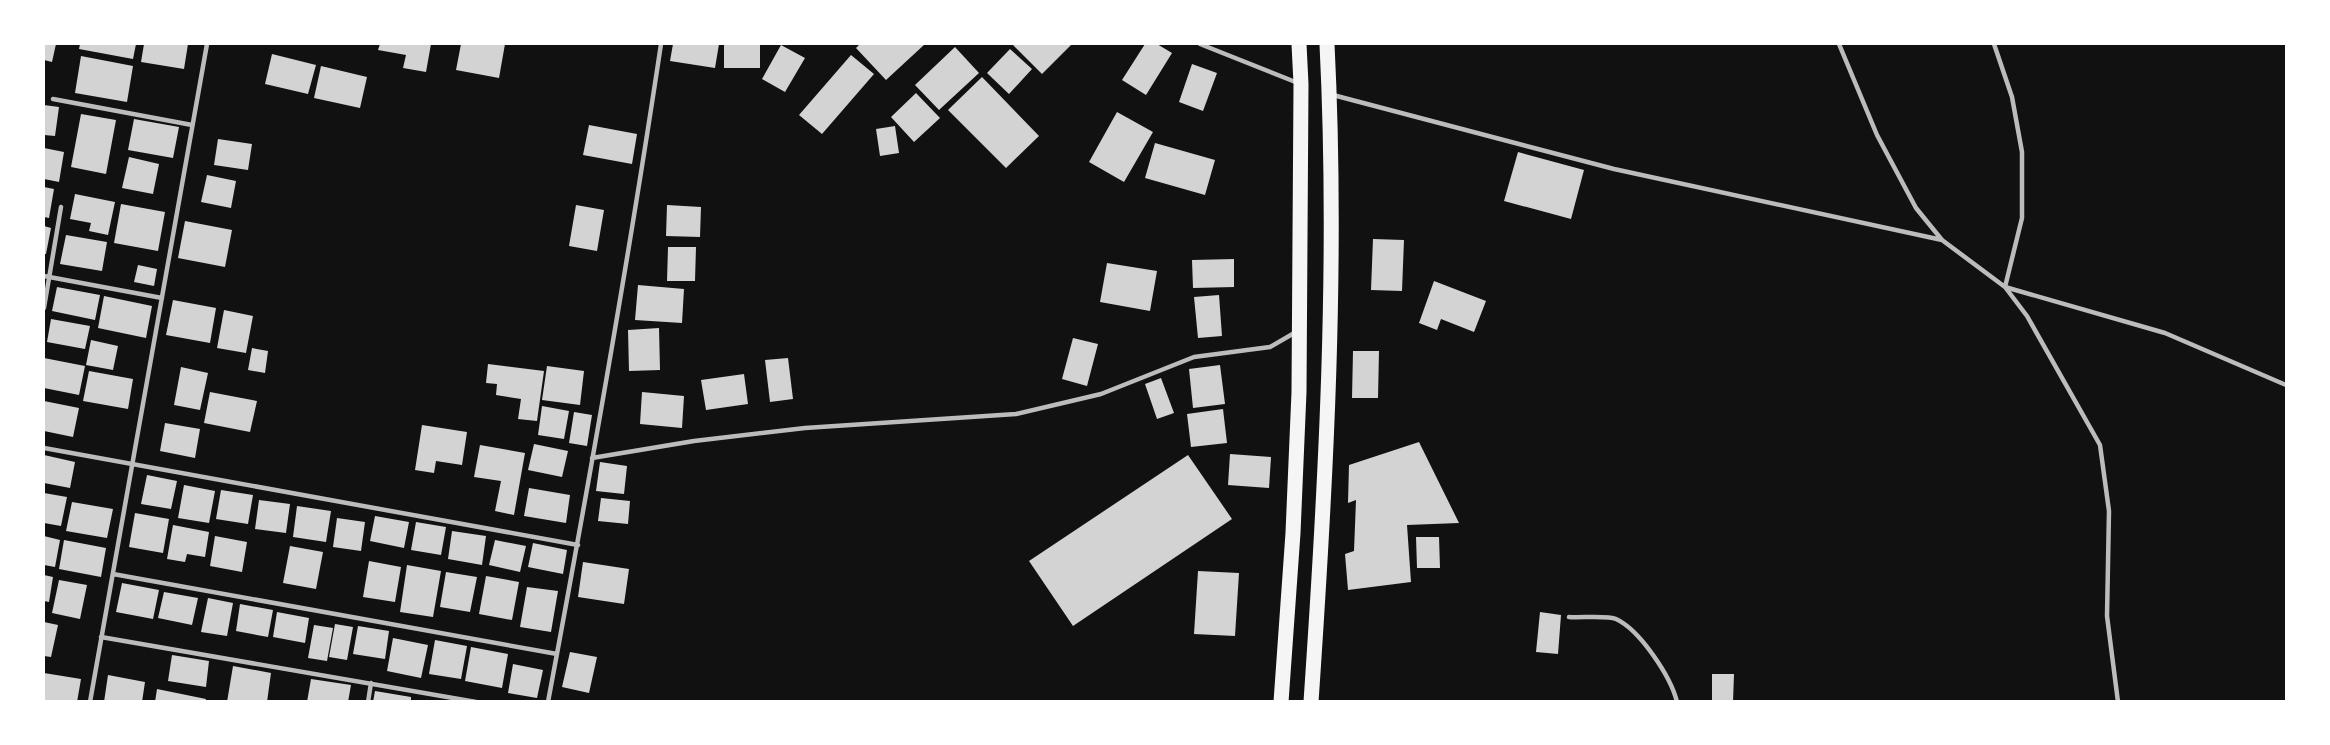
<svg xmlns="http://www.w3.org/2000/svg" width="2330" height="745" font-family="Rubik,sans-serif">
	<rect width="100%" height="100%" fill="#111"/>
	<!-- building -->
	<path fill="#d3d3d3" d="M44 44H56L52 62 44 60Z
		M80 44H136L133 59 79 49Z
		M144 44H188L184 69 141 62Z
		M380 44H431L426 72 403 68 406 55 378 50Z
		M461 44H505L499 78 456 70Z
		M673 44H719L715 68 670 61Z
		M724 44H760V68H724Z
		M860 44H925L886 80 856 48Z
		M1012 44H1072L1042 74Z
		M1145 44H1157L1172 53 1146 95 1122 80Z
		M781 45 805 58 785 92 762 79Z
		M955 47 979 73 939 110 915 85Z
		M1010 49 1032 69 1009 94 987 73Z
		M272 54 316 65 308 94 265 84Z
		M851 55 874 74 822 134 799 115Z
		M81 56 133 66 127 102 75 93Z
		M1192 64 1217 73 1203 111 1179 102Z
		M321 66 367 77 360 108 314 98Z
		M982 77 1039 136 1006 168 948 110Z
		M916 93 940 118 914 142 891 117Z
		M44 105 59 107 55 136 44 135Z
		M1117 112 1153 132 1124 182 1089 162Z
		M81 114 116 120 106 174 71 167Z
		M134 119 179 127 173 158 128 150Z
		M589 125 637 134 632 164 583 155Z
		M895 126 899 153 880 156 876 129Z
		M218 139 252 144 248 170 214 165Z
		M1155 143 1215 160 1205 195 1145 178Z
		M44 148 64 152 59 182 44 179Z
		M1518 152 1584 170 1571 219 1504 201Z
		M129 157 159 164 153 194 122 188Z
		M207 175 236 181 231 208 201 202Z
		M44 187 54 189 49 218 44 217Z
		M75 194 115 202 108 235 89 231 91 223 70 219Z
		M121 204 165 212 158 251 114 243Z
		M576 205 604 210 597 251 569 246Z
		M667 205 701 207 700 237 666 236Z
		M185 221 232 230 225 267 178 258Z
		M44 226 51 228 46 254H44Z
		M66 235 107 242 102 271 60 264Z
		M1373 239 1404 240 1402 291 1371 290Z
		M668 247H696L695 281H667Z
		M1234 259V287L1193 288 1192 260Z
		M1107 263 1157 271 1150 311 1100 302Z
		M138 265 157 269 154 286 134 282Z
		M1434 281 1486 301 1474 332 1441 319 1437 330 1419 323Z
		M638 285 684 289 682 323 635 320Z
		M57 287 100 295 95 320 52 311Z
		M1219 295 1222 336 1198 338 1194 297Z
		M104 296 152 306 146 338 98 328Z
		M173 300 216 308 210 343 166 335Z
		M224 310 253 316 246 353 217 348Z
		M51 319 90 326 85 349 47 342Z
		M659 328 660 370 629 371 628 330Z
		M1073 338 1098 344 1087 386 1062 379Z
		M91 340 118 346 113 370 86 365Z
		M252 348 268 351 265 373 248 370Z
		M1353 351H1379L1378 398H1352Z
		M44 358 85 366 79 395 44 388Z
		M788 358 793 399 770 402 765 360Z
		M488 364 544 371 537 421 518 419 521 399 496 395 497 384 486 383Z
		M1220 365 1225 404 1193 408 1189 369Z
		M547 366 584 371 580 405 542 400Z
		M181 367 208 373 200 410 174 405Z
		M89 371 133 379 128 409 83 401Z
		M744 374 748 404 706 410 701 380Z
		M1161 378 1174 413 1157 419 1145 384Z
		M210 392 257 401 250 432 204 423Z
		M642 392 684 396 682 428 640 424Z
		M44 401 79 408 73 437 44 431Z
		M542 406 569 411 564 439 538 435Z
		M1223 409 1227 443 1191 447 1187 414Z
		M574 412 592 415 587 446 569 443Z
		M165 423 200 429 195 458 160 451Z
		M422 425 467 432 462 465 436 461 434 473 415 470Z
		M1419 442 1459 523 1407 525 1411 582 1348 590 1345 554 1354 551 1356 500 1348 503 1349 465Z
		M534 444 568 451 562 477 528 470Z
		M480 445 525 453 514 515 495 511 501 481 474 477Z
		M1230 454 1271 457 1269 488 1228 485Z
		M44 455 75 462 70 488 44 483Z
		M1188 455 1232 519 1073 626 1029 561Z
		M600 462 627 466 624 494 596 491Z
		M147 475 177 481 171 509 141 504Z
		M184 485 215 491 209 523 178 518Z
		M529 488 570 495 566 523 524 516Z
		M221 490 253 495 248 524 216 519Z
		M44 493 67 497 61 526 44 523Z
		M601 498 630 501 628 524 598 521Z
		M259 500 290 504 286 533 255 529Z
		M72 502 113 509 107 538 66 531Z
		M297 506 331 511 326 542 293 537Z
		M135 513 169 519 163 553 129 547Z
		M375 516 409 522 404 548 370 541Z
		M337 518 365 522 361 551 333 547Z
		M416 522 446 527 441 555 411 550Z
		M173 525 209 532 205 557 187 554 185 562 167 559Z
		M452 531 486 536 482 565 448 559Z
		M44 536 60 540 55 567 44 565Z
		M215 536 247 542 242 572 210 566Z
		M1416 537H1439L1440 568H1417Z
		M64 540 106 548 101 577 59 569Z
		M495 540 526 546 520 572 489 565Z
		M533 543 567 550 563 574 528 567Z
		M290 546 323 552 316 589 283 583Z
		M369 561 401 567 395 602 363 597Z
		M583 562 629 569 624 604 578 597Z
		M407 565 441 571 433 617 400 612Z
		M1198 571 1239 573 1235 636 1194 634Z
		M446 572 477 577 470 612 440 607Z
		M44 575 53 577 49 602 44 601Z
		M486 576 519 582 512 620 479 614Z
		M59 580 87 585 80 619 52 613Z
		M122 583 159 590 153 619 116 612Z
		M527 587 558 591 551 632 520 627Z
		M164 592 198 598 192 625 158 618Z
		M208 598 233 603 227 636 201 632Z
		M240 604 273 610 268 637 236 631Z
		M277 612 309 618 305 643 273 637Z
		M1540 612 1561 615 1558 654 1536 652Z
		M44 622 58 625 51 657 44 656Z
		M335 624 353 627 347 660 329 657Z
		M314 625 333 628 327 661 308 658Z
		M358 626 389 631 385 659 353 654Z
		M393 638 428 645 421 678 387 671Z
		M435 640 467 646 461 679 429 674Z
		M471 647 508 654 502 688 465 681Z
		M570 652 597 657 589 693 562 687Z
		M172 655 209 661 206 687 168 681Z
		M513 664 543 670 537 698 508 693Z
		M233 666 271 673 267 702H227Z
		M44 673 81 679 77 702H44Z
		M1712 674H1734L1733 702H1712Z
		M108 675 145 682 142 702H104Z
		M311 679 351 685 348 702H307Z
		M157 689 206 699 205 702H155Z
		M375 691 411 697V702H373Z"/>
	<g fill="none" stroke-linecap="round" stroke-linejoin="round">
		<!-- service -->
		<path stroke="#bcbcbc" stroke-width="4.5" d="M1200 44 1298 83
			M1839 44 1877 135 1916 208 1942 240 2005 287 2027 316 2100 445 2109 511 2107 616 2118 702
			M1994 44 2012 97 2022 152V218L2005 287 2165 333 2286 385
			M1333 95 1614 169 1942 240
			M53 99 192 125
			M44 276 162 298
			M44 308 61 207
			M44 448 578 545
			M592 458 694 441 805 428 1016 414 1101 394 1194 357 1270 347 1296 332
			M113 574 557 654
			M1569 617C1580 618 1608 615 1616 619 1640 630 1671 677 1677 702
			M101 637 476 702
			M90 702 207 44
			M368 702 371 683
			M548 702C589 483 628 264 661 44"/>
		<!-- trunk -->
		<path stroke="#f5f5f5" stroke-width="15" d="M1281 702 1293 533 1299 392 1301 84 1299 44
			M1311 702C1326 483 1338 263 1327 44"/>
	</g>
	<!-- border -->
	<rect width="2330" height="745" fill="none" stroke="#ffffff" stroke-width="90"/>
</svg>
